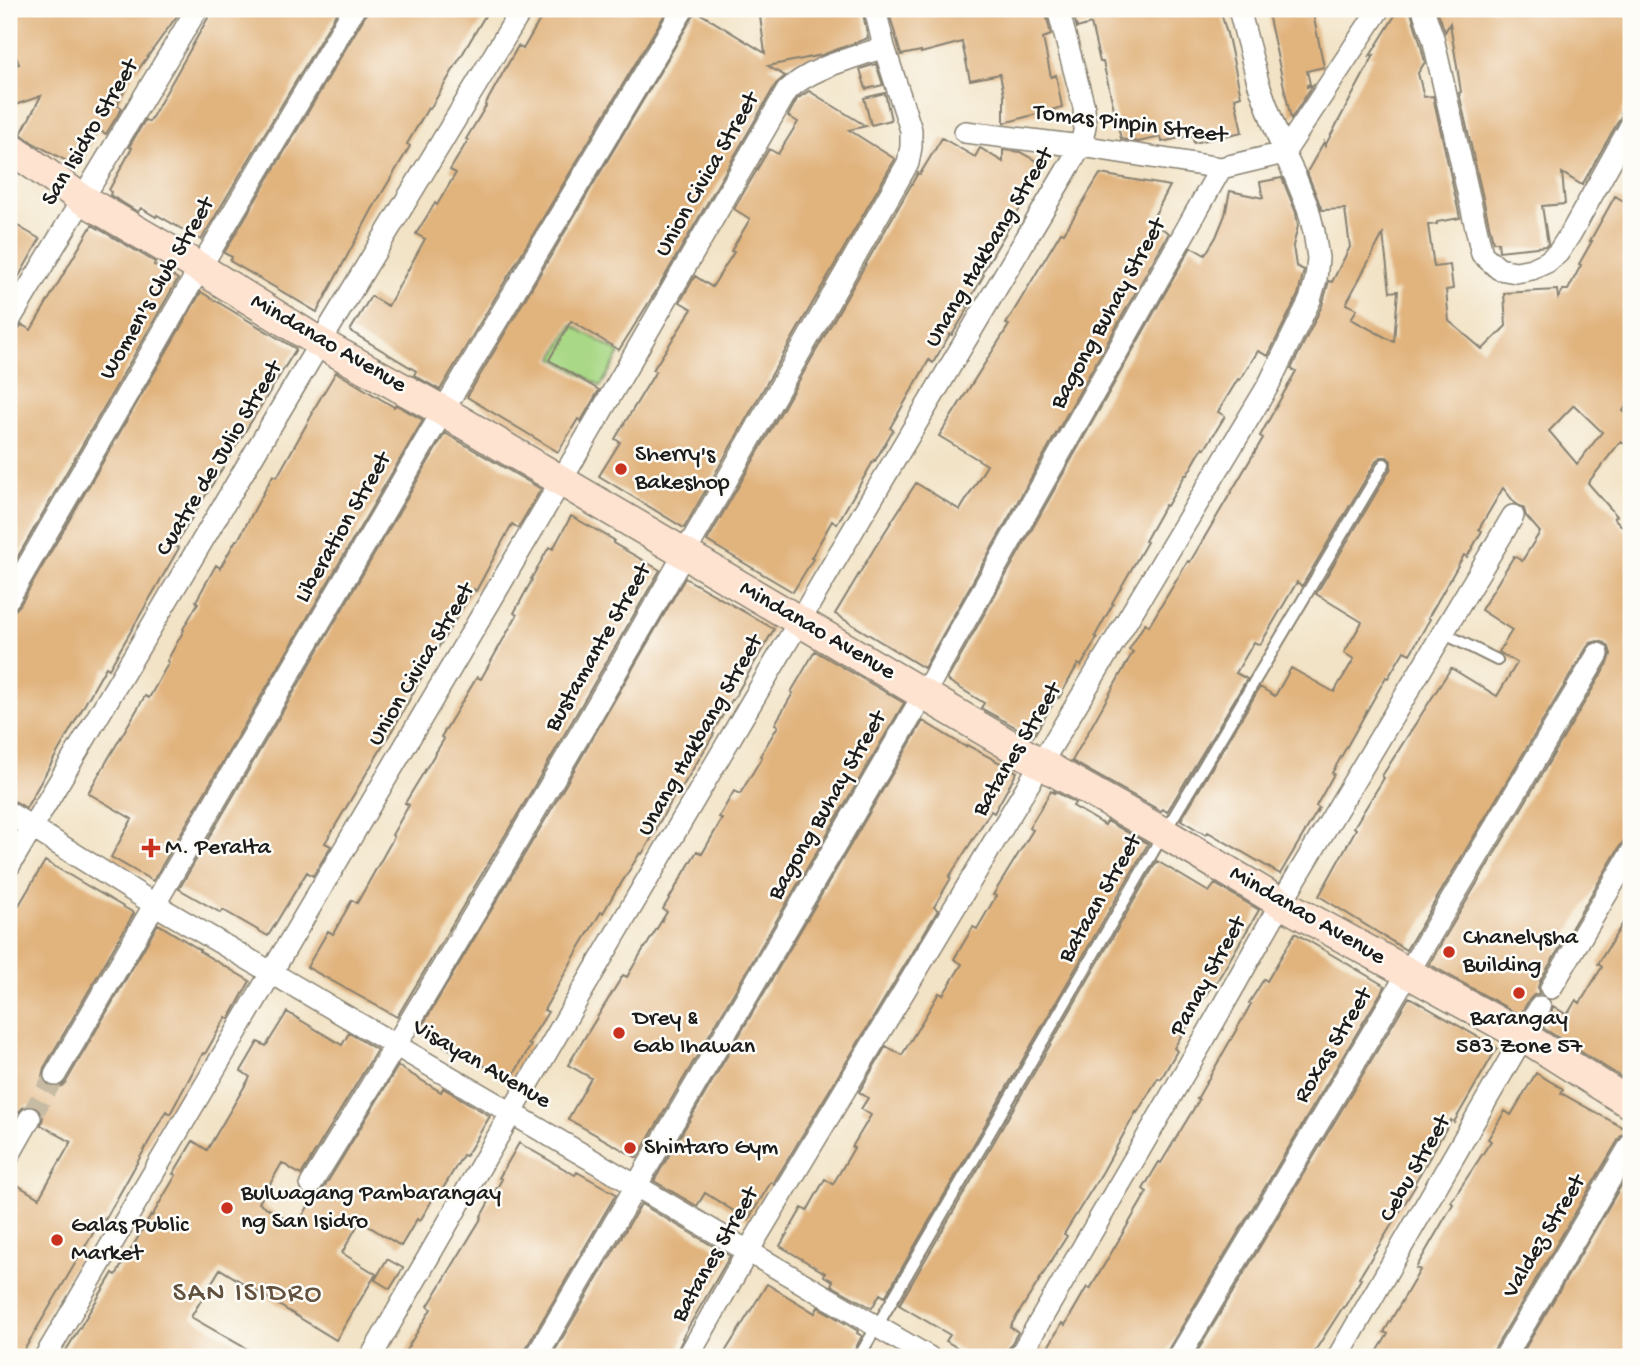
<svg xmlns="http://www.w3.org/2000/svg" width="1640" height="1366" font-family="'Gochi Hand',sans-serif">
	<rect width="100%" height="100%" fill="#fdfcf7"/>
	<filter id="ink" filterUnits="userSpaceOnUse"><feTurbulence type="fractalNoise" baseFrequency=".0143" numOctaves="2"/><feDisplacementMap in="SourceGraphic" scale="14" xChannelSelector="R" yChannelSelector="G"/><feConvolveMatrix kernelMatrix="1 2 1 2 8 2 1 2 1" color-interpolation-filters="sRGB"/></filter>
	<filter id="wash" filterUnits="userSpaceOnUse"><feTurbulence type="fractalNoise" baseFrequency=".00686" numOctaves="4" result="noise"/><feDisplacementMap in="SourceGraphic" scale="28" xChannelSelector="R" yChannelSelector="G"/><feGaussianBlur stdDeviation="1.57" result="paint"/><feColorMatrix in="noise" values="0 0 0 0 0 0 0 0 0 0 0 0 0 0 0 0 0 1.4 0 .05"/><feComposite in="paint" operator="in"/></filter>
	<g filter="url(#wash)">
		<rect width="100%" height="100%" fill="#f2e3c6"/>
		<!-- green -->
		<path fill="#a9d886" stroke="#627a51" stroke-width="2" d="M572 325 620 353 601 386 553 358Z"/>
		<g id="blocks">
			<!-- building -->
			<path fill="#e1b47e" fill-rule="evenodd" d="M9 9H182L138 70 136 68 117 105 122 108 106 134 98 130 79 168 33 143 21 134 41 96 9 107V67L19 64 9 40Z
				M213 9H339L201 240 157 215 156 217 141 208 138 212 110 195 111 192 109 190 132 148 129 147 145 120 149 122 151 119Z
				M367 9H489L430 109 428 108 407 144 410 146 373 208 317 312 230 261 232 257 224 253 365 16Z
				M550 9H668L440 390 414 375 416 371 350 331 371 296 388 306 425 239 416 234 435 203 437 205 456 173 450 170 468 140 466 139 486 106 485 105 518 46 523 49 541 18 544 19Z
				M759 9H862L868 38 822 55 768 66 785 76 776 84 658 288 619 350 571 321 549 360 599 390 581 421 578 419 558 452 467 397 696 11 765 53Z
				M888 9H1045L1051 35 1043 38 1051 77 1056 75 1062 107 1004 123V95L1000 74 970 80 962 42 921 53V51L901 55Z
				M1072 9H1220L1229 41 1241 96 1235 98 1242 132 1194 143 1192 135 1162 142 1161 137 1138 142 1121 139 1103 62H1100L1091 24 1077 28Z
				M1267 9H1312L1324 67 1307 71 1310 84 1307 85V87L1313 85 1291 119Z
				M1399 9H1410L1420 42 1425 62 1418 73 1424 97 1433 96 1460 218 1437 222V224L1428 225 1434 267 1450 265 1453 289 1446 290 1449 321 1482 349 1484 348 1506 326 1504 293 1557 290 1558 298 1563 290H1568L1581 265 1579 264 1592 241H1590L1615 196 1631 205V398L1623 411 1631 417V449L1621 441 1588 483 1617 516 1614 518 1631 536V831L1620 846 1540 981 1538 987 1539 994 1534 995 1529 1000 1520 1015 1429 964 1609 661 1611 654 1609 647 1605 643 1598 641 1591 643 1587 647 1406 950 1319 896 1356 829 1354 827 1384 778 1382 776 1451 668 1497 696 1517 663 1499 652 1512 630 1481 610 1514 556 1522 561 1540 532 1526 516 1524 509 1515 503 1503 488 1479 529 1482 531 1467 557 1464 555 1428 618 1430 619 1410 654 1404 651 1388 678 1386 677 1332 773 1334 774 1316 806 1319 808 1280 874 1208 832 1206 835 1181 820 1260 687 1275 696 1291 668 1334 692 1354 659 1344 653 1362 622 1316 594 1391 468V461L1387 457H1381L1377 460 1302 586 1297 582 1260 645 1254 642 1236 673 1247 679 1167 812 1163 809 1161 811 1072 761 1133 652 1129 650 1145 623 1149 626 1188 561 1190 562 1263 438 1260 436 1296 371 1291 369 1322 306 1329 281 1332 282 1350 247 1345 209 1322 210 1307 172 1324 142 1325 146 1374 55 1370 56ZM1383 234 1390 292 1398 291 1394 342 1351 319 1357 309 1346 304ZM1574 405 1602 432 1577 464 1549 431Z
				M1437 9H1631V93L1621 112 1623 113 1582 185 1562 173 1565 204 1542 206 1548 244 1546 246 1499 251 1498 242H1493L1459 93 1461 92 1450 23 1445 32Z
				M876 64 883 85 866 89 860 69Z
				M809 91 866 126 849 130 895 159 684 528 599 476 620 442 615 439 656 371 653 370 692 309 680 302 695 276 712 287 734 252 731 251 750 219 734 209 769 149 778 154 798 122 788 116 797 99Z
				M885 93 891 120 871 125 864 98Z
				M942 138 975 157 980 148 1003 162V150L1020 152 1045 166 982 273 984 275 966 306 969 307 952 335 950 334 933 363 929 360 890 428 893 430 875 461 874 460 837 524 832 521 811 558 813 559 793 592 707 541 918 173 920 174Z
				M1100 174 1170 186 1151 222 1169 233 924 668 835 614 874 549 916 483 960 510 987 465 939 436 1009 325 1006 324 1061 232 1064 233Z
				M1282 178 1296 213 1298 226 1293 246 1296 266 1304 270 1298 295 1268 356 1258 351 1240 380 1238 379 1218 412 1225 416 1205 449 1203 447 1187 475H1185L1167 506 1165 505 1145 541 1147 542 1112 603 1113 604 1095 636 1097 638 1081 666 1078 664 1059 698 1057 697 1033 737 981 708 984 703 947 680 1191 247 1205 255 1216 237 1225 215 1230 191 1263 198 1260 182Z
				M9 221 40 239 9 294Z
				M92 225 155 262 154 265 178 279 9 572V334L16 332 22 325 31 330Z
				M201 292 296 349 196 511 175 546 179 548 109 669 106 667 26 808 16 802 9 800V611L15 610 20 605Z
				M336 372 394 407 396 405 423 420 153 881 111 857 132 819 88 793 145 696 149 698 169 662 167 661 184 630 183 629 198 603 196 601 216 565 220 568 236 540H238L273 475 277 477 313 413 312 412Z
				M445 433 541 489 518 528 512 524 476 591 474 589 432 658 400 717 325 843 331 846 313 876 307 872 268 936 223 910 221 913 179 889Z
				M571 516 614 540 613 543 660 570 528 797 397 1017 307 967 328 931 333 934 352 900 357 903 394 837 392 835 409 805 405 803 444 739 441 737 477 677 481 679 517 615 514 613 532 580 531 579 549 547 553 549Z
				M685 578 774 629 733 700H732L712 733 714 734 678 794 676 793 656 828 657 829 642 854 640 853 619 887H618L603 913 601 912 581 945 544 1010 548 1012 528 1044 531 1045 510 1081 461 1052 459 1055 419 1031 551 810Z
				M815 651 904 703 637 1158 568 1119 591 1078 568 1065 623 975 627 977 644 948H645L667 912 663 909 697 851 702 854 722 819 719 817 734 791 740 794 762 757 760 756 778 726 775 724 793 693 791 692Z
				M923 721 966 747 967 745 1017 772 994 813 991 811 949 877 951 878 934 907 938 910 773 1184 771 1182 748 1220 705 1193 697 1206 654 1181Z
				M1051 791 1054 793V791L1075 803 1073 806 1105 825 1107 821 1148 844 885 1297 880 1294 872 1308 831 1285 833 1281 824 1276 825 1273 780 1246 802 1208 807 1211 825 1179 833 1184 854 1148 852 1147 871 1115 861 1109 868 1098 859 1092 886 1046 902 1055 939 993 943 995 962 964 954 959 973 927 977 929 996 896 993 895 1033 830 1029 828Z
				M45 861 134 913 44 1068 42 1076 44 1082 48 1086 56 1088 62 1086 66 1082 158 924 200 950 199 951 250 981 229 1019 226 1017 205 1054 203 1053 170 1114 166 1111 105 1220 102 1218 20 1357H9V1180L39 1198 71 1142 41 1125 43 1117 41 1111 37 1107 29 1105 23 1107 19 1112 9 1106V917L16 904 19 905Z
				M1157 861 1209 892 1215 884 1259 910 1216 983 1214 982 1194 1014 1174 1048 1177 1051 1161 1079 1158 1078 1137 1113 1136 1112 1102 1173 1064 1234 1067 1236 1010 1327 1018 1332 1008 1350 1006 1357H973L946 1341 950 1335 899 1305Z
				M1631 910V1083L1543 1028 1551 1014 1553 1006 1567 1015 1576 1000 1580 1003 1602 967 1598 964Z
				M1295 933 1385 986 1168 1350 1166 1357H1034L1041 1346 1047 1349 1062 1323 1065 1325 1087 1287 1090 1289 1147 1192 1143 1189 1159 1162 1161 1163 1199 1100 1197 1099 1251 1004 1249 1003 1264 979 1267 981Z
				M1409 997 1497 1048 1454 1122 1451 1120 1431 1155 1414 1184 1416 1185 1359 1278 1361 1279 1344 1308 1343 1307 1311 1357H1194Z
				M287 1012 342 1045 349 1033 377 1050 301 1175 282 1163 259 1203 297 1226 314 1196 322 1191 398 1066 441 1092 443 1088 490 1116 466 1156 463 1155 442 1190 439 1188 420 1221 417 1219 401 1246 360 1221 342 1253 376 1274 336 1340 220 1269 191 1317 261 1357H62L113 1273 116 1275 151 1215 152 1216 176 1175 173 1174 193 1141 207 1150 250 1077 241 1071 258 1042 266 1046Z
				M1536 1073 1563 1089 1561 1093 1629 1131 1624 1133 1620 1137 1494 1350 1492 1357H1374L1388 1334 1384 1332 1420 1270 1416 1268 1453 1204 1451 1202 1491 1141 1488 1139 1505 1111 1511 1115Z
				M519 1143 575 1175 577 1172 616 1194 525 1350 523 1357H402L431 1309 428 1306 482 1217 481 1216 502 1179 499 1178Z
				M1631 1169V1357H1520Z
				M641 1204 730 1256 682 1338 683 1339 677 1351 675 1357H551Z
				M387 1259 403 1268 390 1289 375 1280Z
				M767 1284 815 1313 818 1307 858 1331 857 1333 862 1336 851 1357H722Z"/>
		</g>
	</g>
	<g filter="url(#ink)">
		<use href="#blocks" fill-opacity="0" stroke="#878071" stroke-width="2"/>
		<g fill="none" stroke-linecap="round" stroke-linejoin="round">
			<!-- street-tunnel -->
			<path stroke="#c7bba4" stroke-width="21" stroke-dasharray="21 10" stroke-linecap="butt" d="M30 1118 55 1075"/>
			<!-- lane casing -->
			<g stroke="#878071" stroke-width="14">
				<path id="lane" d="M1443 633 1497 660
					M859 1357 1164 833 1384 464"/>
			</g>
			<!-- street casing -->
			<g stroke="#878071" stroke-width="24">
				<path id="street" d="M1423 9 1433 38 1482 254 1499 269 1516 272 1532 269 1547 262 1558 253 1571 233 1631 125
					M965 132 1081 146 1221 168 1284 153 1379 9
					M9 321 197 9
					M9 598 200 268 354 9
					M9 813 154 904 929 1357
					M9 866 320 343 522 9
					M1551 988 1631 853
					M55 1075 443 411 683 9
					M9 1155 30 1118
					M311 1184C518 848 713 505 908 163L911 147V130L884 47 875 9
					M45 1357 561 481 787 91C809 68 854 58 884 47
					M371 1357C603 951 842 548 1081 146L1085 126 1084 107 1058 9
					M536 1357 924 694 1221 168
					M688 1357 748 1251 1268 386 1310 300 1316 279 1318 258 1314 232 1308 208 1295 176 1284 153 1258 82 1239 9
					M1019 1357 1207 1034 1281 903 1513 516
					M1179 1357 1598 654
					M1338 1357 1540 1007
					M1505 1357 1631 1144"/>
			</g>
			<!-- secondary casing -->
			<g stroke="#878071" stroke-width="33">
				<path id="secondary" d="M9 147 82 199 200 268 320 343 443 411 1040 763 1164 833 1281 903 1523 1036 1631 1104"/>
			</g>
			<!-- lane -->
			<use href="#lane" stroke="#fff" stroke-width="10"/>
			<!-- street -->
			<use href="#street" stroke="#fff" stroke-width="21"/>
			<!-- secondary -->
			<use href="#secondary" stroke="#fee3d1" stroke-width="30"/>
		</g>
	</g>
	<!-- markers -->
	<g fill="#c8321e" stroke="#fdfcf7" stroke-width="2.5">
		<circle cx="621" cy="469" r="7"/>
		<path d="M147.5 837.5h7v7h7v7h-7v7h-7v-7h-7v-7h7z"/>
		<circle cx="1449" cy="952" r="7"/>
		<circle cx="1519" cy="993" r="7"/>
		<circle cx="619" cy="1033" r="7"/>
		<circle cx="630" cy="1148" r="7"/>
		<circle cx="227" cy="1208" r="7"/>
		<circle cx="57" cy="1240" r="7"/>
	</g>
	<g text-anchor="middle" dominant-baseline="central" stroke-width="5" stroke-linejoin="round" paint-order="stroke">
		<!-- street labels -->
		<g font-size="24" fill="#1c1c1c" stroke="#fdfcf7">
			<text transform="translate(1130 125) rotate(7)">Tomas Pinpin Street</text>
			<text transform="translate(91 133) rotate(-59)">San Isidro Street</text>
			<text transform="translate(708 175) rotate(-60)">Union Civica Street</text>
			<text transform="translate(990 248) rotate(-59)">Unang Hakbang Street</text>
			<text transform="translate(158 289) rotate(-60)">Women's Club Street</text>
			<text transform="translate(1109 314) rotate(-61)">Bagong Buhay Street</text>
			<text transform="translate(328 344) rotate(30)">Mindanao Avenue</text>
			<text transform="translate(220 459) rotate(-59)">Cuatre de Julio Street</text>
			<text transform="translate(344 528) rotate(-60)">Liberation Street</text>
			<text transform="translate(817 631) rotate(30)">Mindanao Avenue</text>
			<text transform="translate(599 648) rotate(-60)">Bustamante Street</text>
			<text transform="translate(422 665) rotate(-59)">Union Civica Street</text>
			<text transform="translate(701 736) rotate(-60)">Unang Hakbang Street</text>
			<text transform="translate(1018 750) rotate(-59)">Batanes Street</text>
			<text transform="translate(828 806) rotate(-60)">Bagong Buhay Street</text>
			<text transform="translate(1101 899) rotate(-60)">Bataan Street</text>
			<text transform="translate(1307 916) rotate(30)">Mindanao Avenue</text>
			<text transform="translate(1209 977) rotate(-61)">Panay Street</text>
			<text transform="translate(1334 1046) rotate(-59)">Roxas Street</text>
			<text transform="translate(481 1065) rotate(30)">Visayan Avenue</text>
			<text transform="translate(1416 1169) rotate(-60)">Cebu Street</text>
			<text transform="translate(1545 1237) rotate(-59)">Valdez Street</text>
			<text transform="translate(716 1255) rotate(-60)">Batanes Street</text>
		</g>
		<!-- poi labels -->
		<g font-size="24" fill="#1c1c1c" stroke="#fdfcf7" text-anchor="start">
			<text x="635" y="455">Sherry's<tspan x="635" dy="28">Bakeshop</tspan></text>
			<text x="165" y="848">M. Peralta</text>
			<text x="1463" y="938">Chanelysha<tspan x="1463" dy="28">Building</tspan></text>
			<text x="633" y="1019">Drey &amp;<tspan x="633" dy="28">Gab Ihawan</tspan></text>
			<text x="1519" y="1019" text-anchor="middle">Barangay<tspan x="1519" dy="28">583 Zone 57</tspan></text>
			<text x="644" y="1148">Shintaro Gym</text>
			<text x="241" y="1194">Bulwagang Pambarangay<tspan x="241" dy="28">ng San Isidro</tspan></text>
			<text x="71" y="1226">Galas Public<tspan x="71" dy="28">Market</tspan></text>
		</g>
		<!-- quarter labels -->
		<g font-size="28" letter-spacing="2" fill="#61513e" stroke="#fdfcf7">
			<text x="248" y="1294">SAN ISIDRO</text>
		</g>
	</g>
	<!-- margin -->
	<rect width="1640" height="1366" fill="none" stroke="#fdfcf7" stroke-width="35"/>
</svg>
